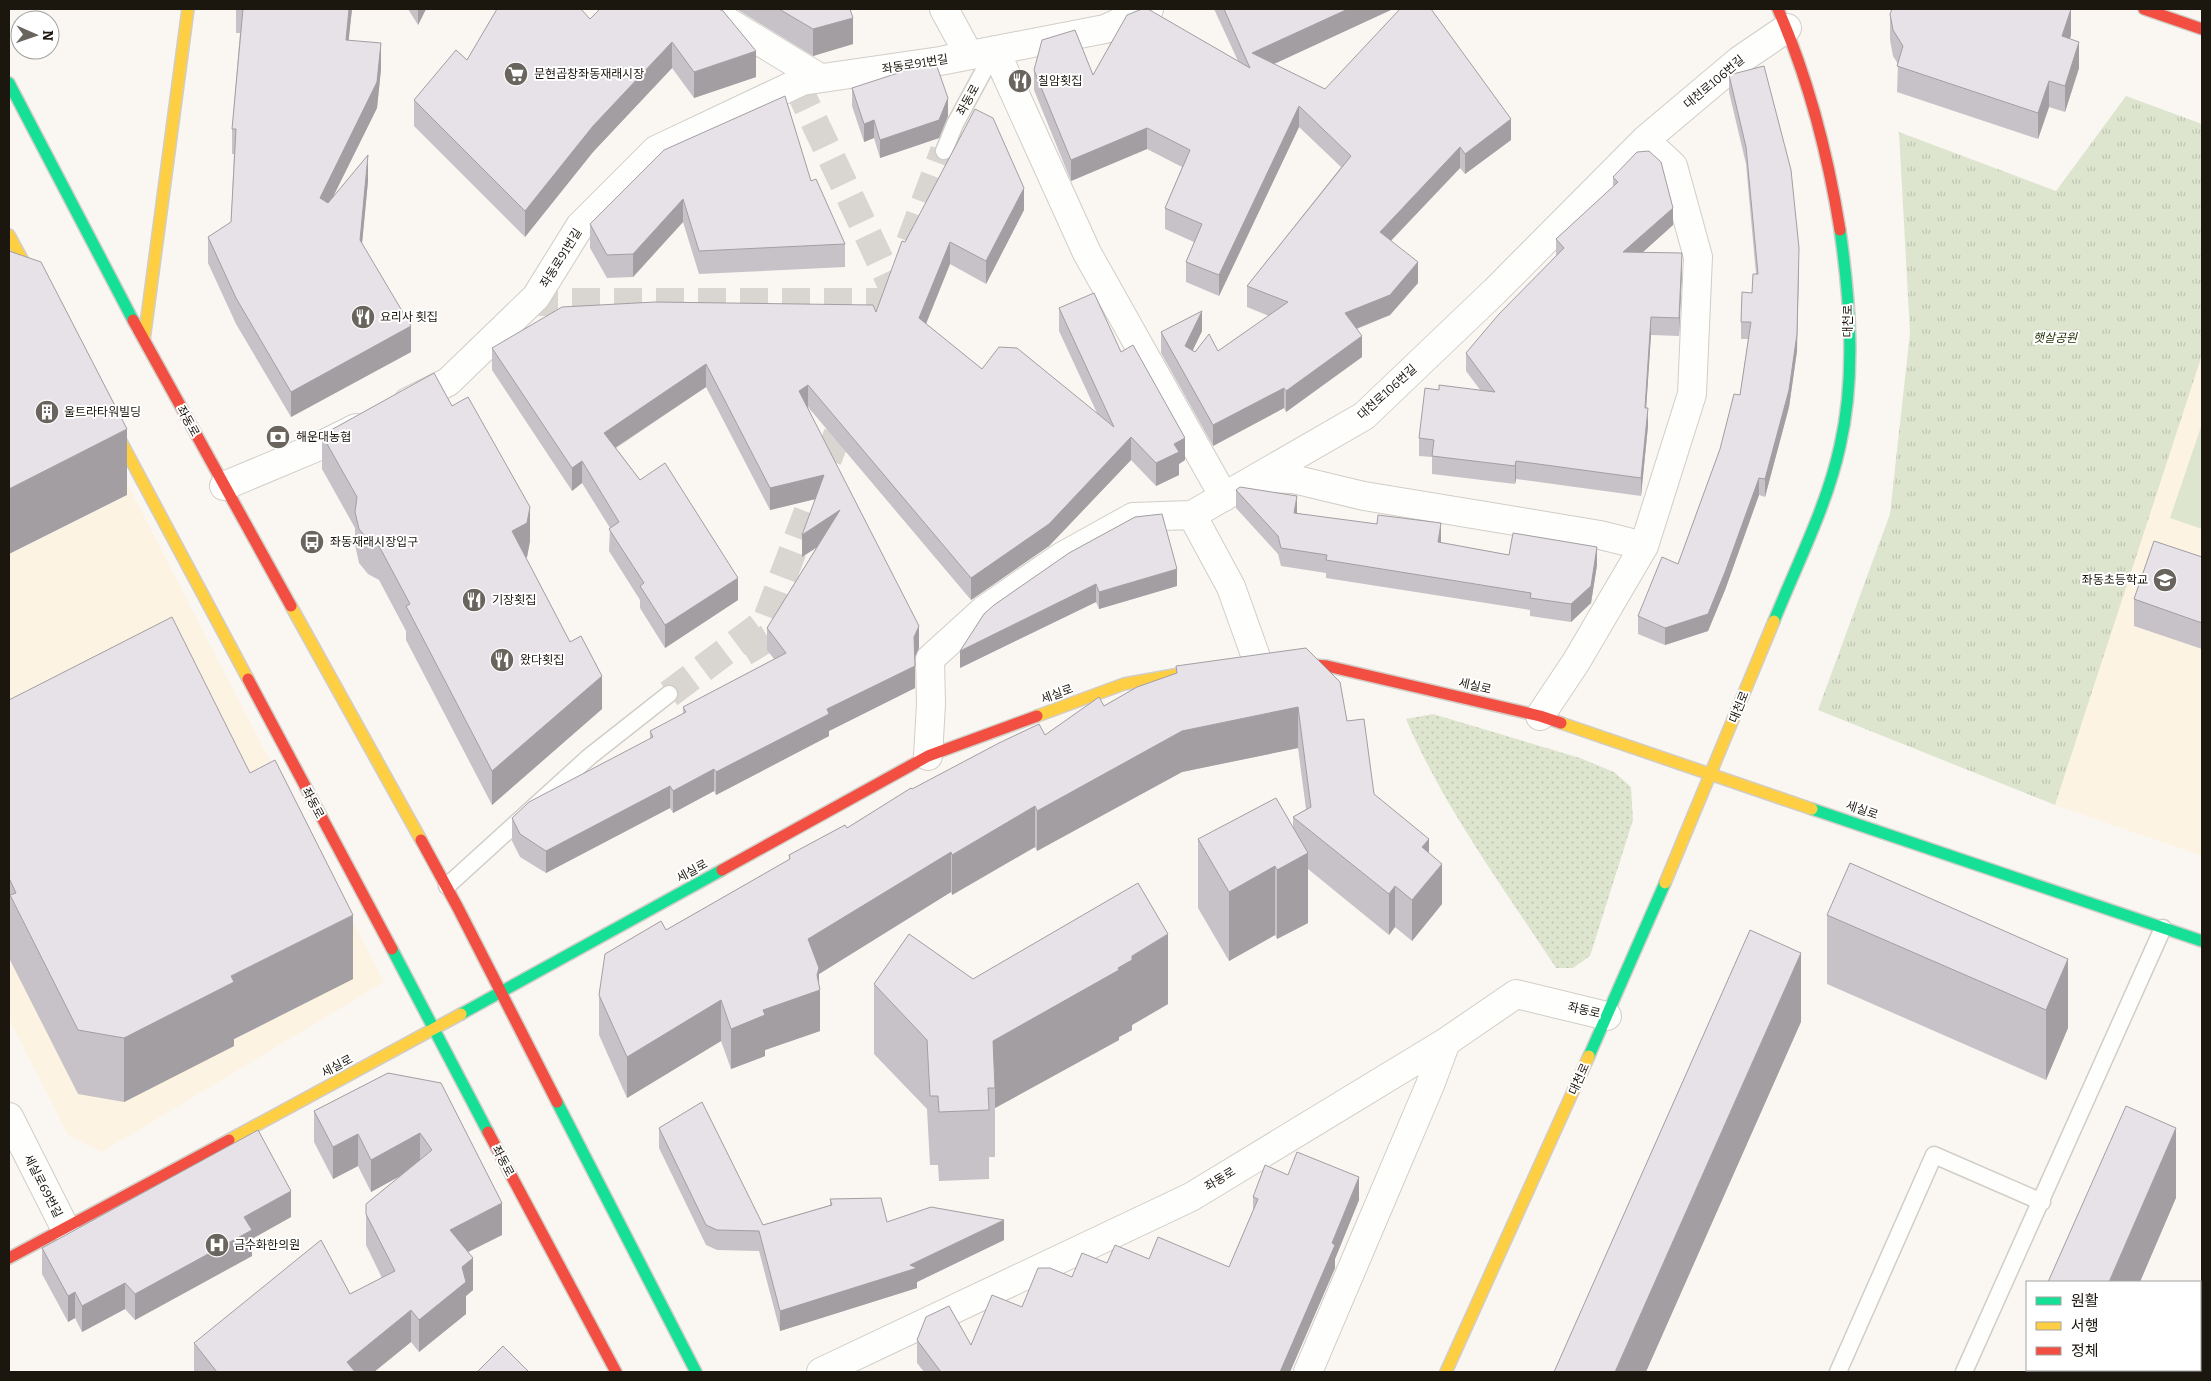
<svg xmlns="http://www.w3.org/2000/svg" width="2211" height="1381" font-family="Bitter,'Noto Sans KR',serif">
	<defs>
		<pattern id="grass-dots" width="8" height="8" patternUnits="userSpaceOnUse" patternTransform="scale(1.25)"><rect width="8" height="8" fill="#dee5cf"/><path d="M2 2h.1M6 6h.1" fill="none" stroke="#bec4b1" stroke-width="1.8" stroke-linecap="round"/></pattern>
		<pattern id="park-tufts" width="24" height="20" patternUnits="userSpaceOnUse" patternTransform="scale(1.25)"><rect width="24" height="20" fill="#dee5cf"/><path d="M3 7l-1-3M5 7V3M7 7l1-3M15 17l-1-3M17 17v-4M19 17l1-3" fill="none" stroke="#bec4b1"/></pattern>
	</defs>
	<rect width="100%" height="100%" fill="#faf7f2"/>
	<!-- built -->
	<path fill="#fcf3e3" d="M9 313 46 326 384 982 102 1152 68 1135 9 1019Z
		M2202 355V856L2055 805Z"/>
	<!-- grass -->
	<path fill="url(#grass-dots)" d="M1433 714 1580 758 1614 772 1631 787 1633 820 1590 956 1573 968H1556C1503 887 1444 808 1406 719Z"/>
	<!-- park -->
	<path fill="url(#park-tufts)" d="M2126 96 2202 124V355L2055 805 1818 710 1890 514 1910 333 1899 132 2056 191Z"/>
	<!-- pitch -->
	<path fill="#dee5cf" d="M2202 424V529L2170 518Z"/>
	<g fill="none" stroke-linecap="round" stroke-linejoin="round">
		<!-- street-tunnel -->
		<path stroke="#d9d5d0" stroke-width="28" stroke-dasharray="28 14" stroke-linecap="butt" d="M796 83 893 288
			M910 242 944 151
			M530 302H887
			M749 633 779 683 789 691
			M669 694 766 621 849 404"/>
		<!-- lane casing -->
		<g stroke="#d1cdc7" stroke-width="19">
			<path id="lane" d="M944 151 955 124 995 50
				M447 886 589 757 669 694
				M1838 1372 1934 1155 2042 1202
				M1964 1372 2163 928"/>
		</g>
		<!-- street casing -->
		<g stroke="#d1cdc7" stroke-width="30">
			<path id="street" d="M712 9 718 16 820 78
				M944 9 969 55
				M995 50 1087 253 1224 497
				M408 402 448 382 536 297 580 226 656 150 802 81 940 61 1105 29 1149 9
				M1257 478 1293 479 1364 496 1600 535 1644 546
				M224 486 324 444 356 428
				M1257 660 1231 587 1192 515 1364 416 1494 292 1645 140 1740 60 1787 28
				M1540 716 1576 662 1644 546 1692 394 1698 257 1673 166 1645 140
				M928 756 931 704 930 659 984 610 1061 557 1133 517 1192 515
				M9 1117 65 1228
				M821 1372 1191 1197 1446 1042 1516 994 1607 1016
				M1308 1372 1430 1085 1446 1042"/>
		</g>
		<!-- fast casing -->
		<g stroke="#d1cdc7" stroke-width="14">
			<path id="fast" d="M9 83 133 320
				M1774 621C1797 564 1827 506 1840 446 1856 376 1850 300 1840 230
				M1812 809 2202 941
				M392 949 488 1132
				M461 1014 722 870
				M1589 1056 1665 883
				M557 1102 696 1372"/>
		</g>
		<!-- slow casing -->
		<g stroke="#d1cdc7" stroke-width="14">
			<path id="slow" d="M9 235 37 287
				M144 340 188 9
				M109 419 248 679
				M291 606 421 840
				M1037 716 1124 684 1207 669
				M1561 723 1812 809
				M1665 883 1774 621
				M229 1140 461 1014
				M1446 1372 1589 1056"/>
		</g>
		<!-- jam casing -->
		<g stroke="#d1cdc7" stroke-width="14">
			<path id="jam" d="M1778 9C1808 78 1828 155 1840 230
				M2144 9 2202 29
				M133 320 291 606
				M1287 663 1327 666 1540 716 1561 723
				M248 679 392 949
				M421 840 458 908 557 1102
				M722 870 928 756 1037 716
				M488 1132 616 1372
				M9 1258 229 1140"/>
		</g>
		<!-- lane -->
		<use href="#lane" stroke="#fefefd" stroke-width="16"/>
		<!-- street -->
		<use href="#street" stroke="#fefefd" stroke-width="28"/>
		<!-- fast -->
		<use href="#fast" stroke="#16e098" stroke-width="11"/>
		<!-- slow -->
		<use href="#slow" stroke="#ffcf43" stroke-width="11"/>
		<!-- jam -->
		<use href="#jam" stroke="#f24e42" stroke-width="11"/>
	</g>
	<!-- wall -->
	<path fill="#c7c2c7" d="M236 9H352L348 41 381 69 377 108 334 195 368 181 362 243 411 352 291 417 236 324 208 263V237L231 222 234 154H232V129L240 33H236Z
		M408 9H426L418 25Z
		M600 9 756 77 694 98 672 68 593 152 525 237 414 126V100L467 60 590 19Z
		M738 9H850L853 44 813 56 738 10Z
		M1214 9H1393L1274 64 1325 89 1511 140 1465 174 1460 168 1391 241 1418 283 1390 315 1357 329 1362 357 1286 412 1284 408 1213 446 1161 353V332L1202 331 1193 350 1195 352 1218 351 1269 316 1247 307V286L1341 167 1299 127 1219 296 1186 282V262L1194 242 1165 229V208L1182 167 1147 149 1071 181 1034 90V70L1093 75 1238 61Z
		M1890 14 2071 35 2070 39 2079 68 2065 112 2049 107 2038 139 1897 92 1898 64 1893 56 1890 40Z
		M1729 75 1797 351 1789 407 1765 497 1759 495 1725 590 1708 631 1665 645 1638 634V616L1678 564 1740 395 1748 339H1741V322L1752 293 1756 274 1746 164 1729 92Z
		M852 88 948 116 939 138 880 158 874 138 864 142 852 106Z
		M664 150 811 181 845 244V267L699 274 683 222 633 277 607 278 590 248V224Z
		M1613 177 1673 225 1643 252 1682 271 1679 336 1651 335 1646 408 1648 426 1641 496 1516 479 1515 484 1432 474V457L1419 456V438L1439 390 1481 391 1466 371V353L1556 256V239L1613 187Z
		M1024 210 986 284 950 264 926 324 982 369 1097 413 1059 331V308L1121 352 1185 460 1179 464V475L1156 486 1131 460 1049 546 971 600 808 407 807 408 919 648 915 658V688L829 731V736L716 795 714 791 673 813 670 808 546 873 520 857 512 841V818L650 739V731L683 714V707L774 659 767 650V628L816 548 802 557 815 499 770 510 706 387 616 448 640 480 738 600 665 648 640 608V600L609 551 610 528 582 483 572 491 492 370V348L876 312 905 242Z
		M322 435 530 541 527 557 526 558 602 709 492 805 406 640V631L379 580 368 574 359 563 355 545V528L322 469Z
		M1236 490 1297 513 1441 543 1509 555 1597 565 1591 603 1571 622 1530 616V610L1326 578V573L1281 566 1278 554 1236 508Z
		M1069 553 1177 586 1099 609 1096 602 960 668Z
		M2202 557V649L2134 626V599Z
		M1176 666 1347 721 1374 794 1429 853 1442 904 1412 941 1395 927 1389 935 1308 869V923L1277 939 1275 935 1229 961 1198 908V839L1293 828V817L1306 809 1298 748 1182 772 1037 851 1035 847 952 895 951 892 819 974 820 1031 765 1050V1056L731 1069 721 1041 627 1098 599 1035V995L666 930 789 860V855L847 828 912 789 1045 735 1104 706 1176 673Z
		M9 700 353 979 234 1039V1046L124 1102 78 1094 10 960V946L9 942Z
		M1827 915 2068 959V1028L2046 1080 1827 984Z
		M973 979 1168 1004 1132 1025V1030L1119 1037V1040L995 1108V1157H989V1179L939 1181 938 1165H930L927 1109 874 1054V984Z
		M388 1073 502 1235 468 1252 473 1290 466 1296V1314L419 1352 411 1342 374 1372H194V1343L350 1294 382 1278 366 1245V1204L402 1175 371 1192 358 1166 333 1179 314 1142V1111Z
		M659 1128 763 1225 830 1205V1199L887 1222 1004 1240 917 1282V1288L780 1331 759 1251 717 1250 706 1245 659 1148Z
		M1288 1175 1359 1200 1335 1259V1268L1290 1372H924L917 1363V1340L971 1345 1022 1307 1072 1277 1107 1263 1149 1259 1229 1267 1253 1212V1197Z
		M291 1217 252 1239V1256L135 1320 125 1309 82 1332 75 1318 68 1322 42 1274V1248Z
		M2029 1370H2101L2100 1372H2029Z"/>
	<!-- shaded-wall -->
	<path fill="#a29ea2" d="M349 9H352L346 66V40Z
		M418 9H426L418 25Z
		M1348 9H1393L1252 74V53Z
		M2071 9V35L2062 63V36Z
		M853 18V44L813 56V29Z
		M672 42V68L593 152 525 237V211L593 126Z
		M2079 42V68L2065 112V86Z
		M381 43V69L377 108 320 223V198Z
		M756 51V77L694 98V72Z
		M2049 81V107L2038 139V113Z
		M948 98V116L939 138 880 158V140Z
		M1299 106V127L1219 296V275Z
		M1511 119V140L1465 174V154Z
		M874 120V138L864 142V124Z
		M1147 128V149L1071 181V160Z
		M1460 147V168L1380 252V232Z
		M368 155V181L360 265V240Z
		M1024 188V210L986 284V261Z
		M683 199V222L633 277V254Z
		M1673 208V225L1623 270V252Z
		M950 242V264L919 341V318Z
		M1682 253V271L1679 336V318Z
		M1418 262V283L1390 315 1345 333V313Z
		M1799 266 1797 351 1789 407 1765 497V479Z
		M1202 311V331L1185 366V346Z
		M1651 317V335L1645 426V408Z
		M411 326V352L291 417V392Z
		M1362 336V357L1286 412V391Z
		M706 364V387L604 455V433Z
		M808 385V407L799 414V391Z
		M1284 388V408L1213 446V425Z
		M1648 408V426L1641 496V478Z
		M127 429V495L9 554V489Z
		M1131 437V460L1049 546 971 600V578Z
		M1185 438V460L1179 464V475L1156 486V463L1174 444Z
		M582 461V483L572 491V468Z
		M1516 461V479L1515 484V466Z
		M824 475V497L770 510V488Z
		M1759 478V495L1725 590 1708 631 1665 645V628Z
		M1297 496V514L1294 513Z
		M530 507V541L527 557 512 565V531Z
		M840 510V532L802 557V535Z
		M1441 523V541L1438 560V542Z
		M1597 547V565L1591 603 1571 622V604Z
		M1177 569V586L1099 609V592Z
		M738 578V600L665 648V625Z
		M1096 584V602L960 668V651Z
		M919 626V648L914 659V637Z
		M915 666V688L829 731V736L716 795V772L827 709Z
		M602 676V709L492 805V771Z
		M1298 707V748L1182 772 1037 851V811L1182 731Z
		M714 769V791L673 813V791Z
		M670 786V808L546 873V851Z
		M1035 806V847L952 895V855Z
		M1429 839V880L1422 847Z
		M951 852V892L819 974V991L820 990V1031L765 1050V1056L731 1069V1029L763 1010 808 939Z
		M1308 853V923L1277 939V870Z
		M1442 864V904L1412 941V900Z
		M1275 866V935L1229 961V892Z
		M1395 886V927L1389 935V894Z
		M353 915V979L234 1039V1046L124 1102V1038L231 976Z
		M1168 934V1004L1132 1025V1030L1119 1037V1040L995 1108V1088L993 1041 1118 968 1132 956Z
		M1801 953V1022L1646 1372H1615Z
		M2068 959V1028L2046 1080V1010Z
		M721 1000V1041L627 1098V1057Z
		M2176 1128V1198L2140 1282H2109Z
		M420 1133V1165L371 1192V1160Z
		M358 1134V1166L333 1179V1147Z
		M1359 1177V1200L1335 1259V1268L1290 1372H1280Z
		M291 1191V1217L252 1239V1256L135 1320V1294L244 1217Z
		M502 1203V1235L450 1261V1230Z
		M1004 1220V1240L917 1282V1288L780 1331V1311L910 1265Z
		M473 1258V1290L466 1296V1314L419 1352V1320L462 1267Z
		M125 1283V1309L82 1332V1306Z
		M75 1292V1318L68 1322V1296Z
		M411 1310V1342L374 1372H347V1362Z
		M2080 1370H2101L2100 1372H2080Z"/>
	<!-- building -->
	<path fill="#e7e2e7" stroke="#a29ea2" d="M243 9H349L346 40 381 43 377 82 320 198 328 203 368 155 360 240 411 326 291 392 236 298 208 237 231 222 236 129H232Z
		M497 9H581L590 19 600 9H719L723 11 756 51 694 72 672 42 593 126 525 211 414 100 456 50 467 60Z
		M779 9H850L853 18 813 29Z
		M1142 9H1148L1250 68 1224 9H1348L1252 53 1325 89 1400 9H1431L1511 119 1465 154 1460 147 1380 232 1418 262 1390 295 1345 313 1362 336 1286 391 1284 388 1213 425 1161 332 1202 311 1185 346 1195 352 1209 334 1218 351 1288 302 1247 286 1351 156 1299 106 1219 275 1186 262 1202 224 1165 208 1190 150 1147 128 1071 160 1034 70 1042 40 1075 30 1093 75 1127 15Z
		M1892 9H2071L2062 36 2079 42 2065 86 2049 81 2038 113 1897 66 1903 46 1893 30 1890 14Z
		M935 61 948 98 939 120 880 140 874 120 864 124 852 88Z
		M1764 66 1791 170 1799 248 1797 334 1789 390 1765 479 1759 478 1725 572 1708 614 1665 628 1638 616 1662 557 1678 564 1720 449 1734 394 1740 395 1751 322H1741L1742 292 1752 293 1753 274H1758L1746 147 1729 75Z
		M785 96 811 181 816 179 845 244 699 251 683 199 633 254 607 255 590 224 664 150Z
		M975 109 993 118 1024 188 986 261 950 242 919 318 982 369 999 347 1017 348 1114 427 1059 308 1094 293 1121 352 1133 345 1185 438 1174 444 1179 452 1156 463 1131 437 1049 524 971 578 808 385 799 391 919 626 914 637 915 666 827 709 829 714 716 772 714 769 673 791 670 786 546 851 520 834 512 818 529 802 653 737 650 731 686 712 683 707 786 653 767 628 840 510 802 535 824 475 770 488 706 364 604 433 640 480 665 463 738 578 665 625 640 586 644 583 609 529 619 522 582 461 572 468 492 348 562 307 655 302 873 305 876 312 902 241 905 242Z
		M1649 151 1661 162 1673 208 1623 252 1682 253 1679 318 1651 317 1645 408H1648L1641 478 1516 461 1515 466 1432 456 1434 440 1419 438 1425 388 1439 390V385L1495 392 1466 353 1499 314 1564 248 1556 239 1618 182 1613 177 1637 152Z
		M9 251 41 262 127 429 9 489Z
		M434 373 452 406 468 397 530 507 527 523 512 531 570 642 581 636 602 676 492 771 406 606 410 604 379 546 368 540 359 529 355 512 357 497 322 435Z
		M1240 487 1297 496 1294 513 1377 524 1378 515 1441 523 1438 542 1509 555 1513 533 1597 547 1591 586 1571 604 1530 598 1531 593 1326 560 1327 555 1281 548 1278 536 1236 490Z
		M1162 514 1177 569 1099 592 1096 584 960 651 984 614 994 605 1069 553 1135 517Z
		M2154 541 2202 557V623L2134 599Z
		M172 617 250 773 275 760 353 915 231 976 234 982 124 1038 78 1030 10 895 16 893 9 878V700Z
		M1306 648 1340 682 1347 721 1364 719 1374 794 1429 839 1422 847 1442 864 1412 900 1395 886 1389 894 1293 817 1311 807 1298 707 1182 731 1037 811 1035 806 952 855 951 852 808 939 819 968 817 975 820 990 763 1010 765 1015 731 1029 721 1000 627 1057 599 995 605 954 661 921 666 930 790 859 789 855 845 825 847 828 911 788 912 789 999 743 1039 724 1045 735 1099 697 1104 706 1137 687 1177 673 1176 666Z
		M1276 798 1308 853 1277 870 1275 866 1229 892 1198 839Z
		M1850 863 2068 959 2046 1010 1827 915Z
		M1138 883 1168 934 1132 956V960L1118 968 1119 970 993 1041 995 1088H988L989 1110 939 1112 938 1096H930L927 1040 874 984 909 934 973 979Z
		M1750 930 1801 953 1615 1372H1554Z
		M388 1073 441 1083 502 1203 450 1230 473 1258 462 1267 466 1282 419 1320 411 1310 347 1362 355 1372H217L194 1343 321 1240 350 1294 395 1271 366 1214V1204L432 1150 420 1133 371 1160 358 1134 333 1147 314 1111Z
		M702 1102 763 1225 832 1205 830 1199 881 1198 887 1222 931 1207 1004 1220 910 1265 917 1268 780 1311 759 1231 717 1230 706 1225 659 1128Z
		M2126 1106 2176 1128 2109 1282H2048Z
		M258 1130 291 1191 244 1217 252 1230 135 1294 125 1283 82 1306 75 1292 68 1296 42 1248Z
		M1297 1152 1359 1177 1332 1243 1335 1245 1280 1372H941L917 1340 926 1317 949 1306 971 1345 992 1295 1022 1307 1038 1268H1050L1072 1277 1082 1253 1107 1263 1115 1245 1149 1259 1158 1237 1229 1267 1258 1199 1253 1197 1265 1165 1288 1175Z
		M503 1346 529 1372H477Z"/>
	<!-- icons -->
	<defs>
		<g id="supermarket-disc" transform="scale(1.25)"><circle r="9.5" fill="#69655e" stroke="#fff"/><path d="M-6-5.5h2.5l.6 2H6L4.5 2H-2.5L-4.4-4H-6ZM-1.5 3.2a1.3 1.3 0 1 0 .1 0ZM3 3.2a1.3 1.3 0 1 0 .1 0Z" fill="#fff"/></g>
		<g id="restaurant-disc" transform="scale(1.25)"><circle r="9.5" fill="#69655e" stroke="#fff"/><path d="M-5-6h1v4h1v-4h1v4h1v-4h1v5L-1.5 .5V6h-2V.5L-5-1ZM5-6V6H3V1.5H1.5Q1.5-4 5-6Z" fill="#fff"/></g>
		<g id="building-disc" transform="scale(1.25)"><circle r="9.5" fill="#69655e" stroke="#fff"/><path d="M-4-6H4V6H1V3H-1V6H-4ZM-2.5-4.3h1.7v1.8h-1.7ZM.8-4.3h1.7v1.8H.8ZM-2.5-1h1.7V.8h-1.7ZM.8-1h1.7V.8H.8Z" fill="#fff"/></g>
		<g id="bank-disc" transform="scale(1.25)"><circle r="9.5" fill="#69655e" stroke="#fff"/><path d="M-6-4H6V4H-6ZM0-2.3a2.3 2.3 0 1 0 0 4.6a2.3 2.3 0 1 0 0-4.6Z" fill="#fff"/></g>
		<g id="bus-disc" transform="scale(1.25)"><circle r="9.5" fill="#69655e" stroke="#fff"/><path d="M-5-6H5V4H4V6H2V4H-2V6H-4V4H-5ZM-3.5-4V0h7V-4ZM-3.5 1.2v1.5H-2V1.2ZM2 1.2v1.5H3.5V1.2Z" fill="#fff"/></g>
		<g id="school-disc" transform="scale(1.25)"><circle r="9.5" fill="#69655e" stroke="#fff"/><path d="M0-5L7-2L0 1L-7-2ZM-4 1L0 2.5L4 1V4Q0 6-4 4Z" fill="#fff"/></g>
		<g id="hospital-disc" transform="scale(1.25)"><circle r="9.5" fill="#69655e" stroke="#fff"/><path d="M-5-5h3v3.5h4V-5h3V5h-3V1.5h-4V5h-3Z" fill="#fff"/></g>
	</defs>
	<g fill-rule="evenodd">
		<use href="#supermarket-disc" x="516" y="74"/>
		<use href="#restaurant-disc" x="1020" y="81"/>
		<use href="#restaurant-disc" x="363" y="317"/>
		<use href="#building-disc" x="47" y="412"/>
		<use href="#bank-disc" x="278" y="437"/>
		<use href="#bus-disc" x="312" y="542"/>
		<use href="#school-disc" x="2165" y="580"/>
		<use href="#restaurant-disc" x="474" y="600"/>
		<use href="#restaurant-disc" x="502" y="660"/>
		<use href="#hospital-disc" x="217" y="1245"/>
	</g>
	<g text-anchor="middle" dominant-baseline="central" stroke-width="4" stroke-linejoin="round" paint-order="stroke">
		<!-- street labels -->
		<g font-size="12" fill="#1b160e" stroke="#fff">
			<text transform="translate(915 64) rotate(-9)">좌동로91번길</text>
			<text transform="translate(1714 82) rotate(-40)">대천로106번길</text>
			<text transform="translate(968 100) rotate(-61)">좌동로</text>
			<text transform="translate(561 258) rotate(-58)">좌동로91번길</text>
			<text transform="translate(1848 321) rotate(-90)">대천로</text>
			<text transform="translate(1387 392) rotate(-42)">대천로106번길</text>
			<text transform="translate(188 421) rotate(61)">좌동로</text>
			<text transform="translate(1475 686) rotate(13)">세실로</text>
			<text transform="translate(1057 694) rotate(-20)">세실로</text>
			<text transform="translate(1739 707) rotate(-68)">대천로</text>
			<text transform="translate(313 803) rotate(62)">좌동로</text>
			<text transform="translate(1862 810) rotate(19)">세실로</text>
			<text transform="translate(692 871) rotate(-29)">세실로</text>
			<text transform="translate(1584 1010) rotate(13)">좌동로</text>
			<text transform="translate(337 1066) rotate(-28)">세실로</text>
			<text transform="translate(1579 1079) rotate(-66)">대천로</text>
			<text transform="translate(503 1161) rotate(62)">좌동로</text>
			<text transform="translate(1220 1179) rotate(-31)">좌동로</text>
			<text transform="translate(43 1186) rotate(63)">세실로69번길</text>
		</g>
		<!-- poi labels -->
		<g font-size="12" fill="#1b160e" stroke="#fff" text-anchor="start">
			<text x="534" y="74">문현곱창좌동재래시장</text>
			<text x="1038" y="81">칠암횟집</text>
			<text x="380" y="317">요리사 횟집</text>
			<text x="64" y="412">울트라타워빌딩</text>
			<text x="296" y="437">해운대농협</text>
			<text x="330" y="542">좌동재래시장입구</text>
			<text x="2148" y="580" text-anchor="end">좌동초등학교</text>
			<text x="492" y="600">기장횟집</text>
			<text x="520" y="660">왔다횟집</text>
			<text x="234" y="1245">금수화한의원</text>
		</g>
		<!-- park labels -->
		<g font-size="12" font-style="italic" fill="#233205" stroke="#fff">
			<text x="2055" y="338">햇살공원</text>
		</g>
	</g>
	<!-- border -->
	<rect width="2211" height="1381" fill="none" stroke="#1b160e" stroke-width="20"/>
	<!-- legend -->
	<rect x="2026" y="1281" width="175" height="90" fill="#ffffff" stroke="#a4a29f"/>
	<rect x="2036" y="1297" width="25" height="8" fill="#16e098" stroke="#a4a29f"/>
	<text x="2071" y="1306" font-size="15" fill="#1b160e">원활</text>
	<rect x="2036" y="1322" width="25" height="8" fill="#ffcf43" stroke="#a4a29f"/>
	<text x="2071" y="1331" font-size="15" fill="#1b160e">서행</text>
	<rect x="2036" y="1347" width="25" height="8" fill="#f24e42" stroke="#a4a29f"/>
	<text x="2071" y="1356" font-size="15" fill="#1b160e">정체</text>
	<!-- north arrow -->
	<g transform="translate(35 35) rotate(92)"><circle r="24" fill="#ffffff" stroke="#a4a29f"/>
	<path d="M0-4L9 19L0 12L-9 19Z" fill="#69655e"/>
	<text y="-8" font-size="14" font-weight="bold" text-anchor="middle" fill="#1b160e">N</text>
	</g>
</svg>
